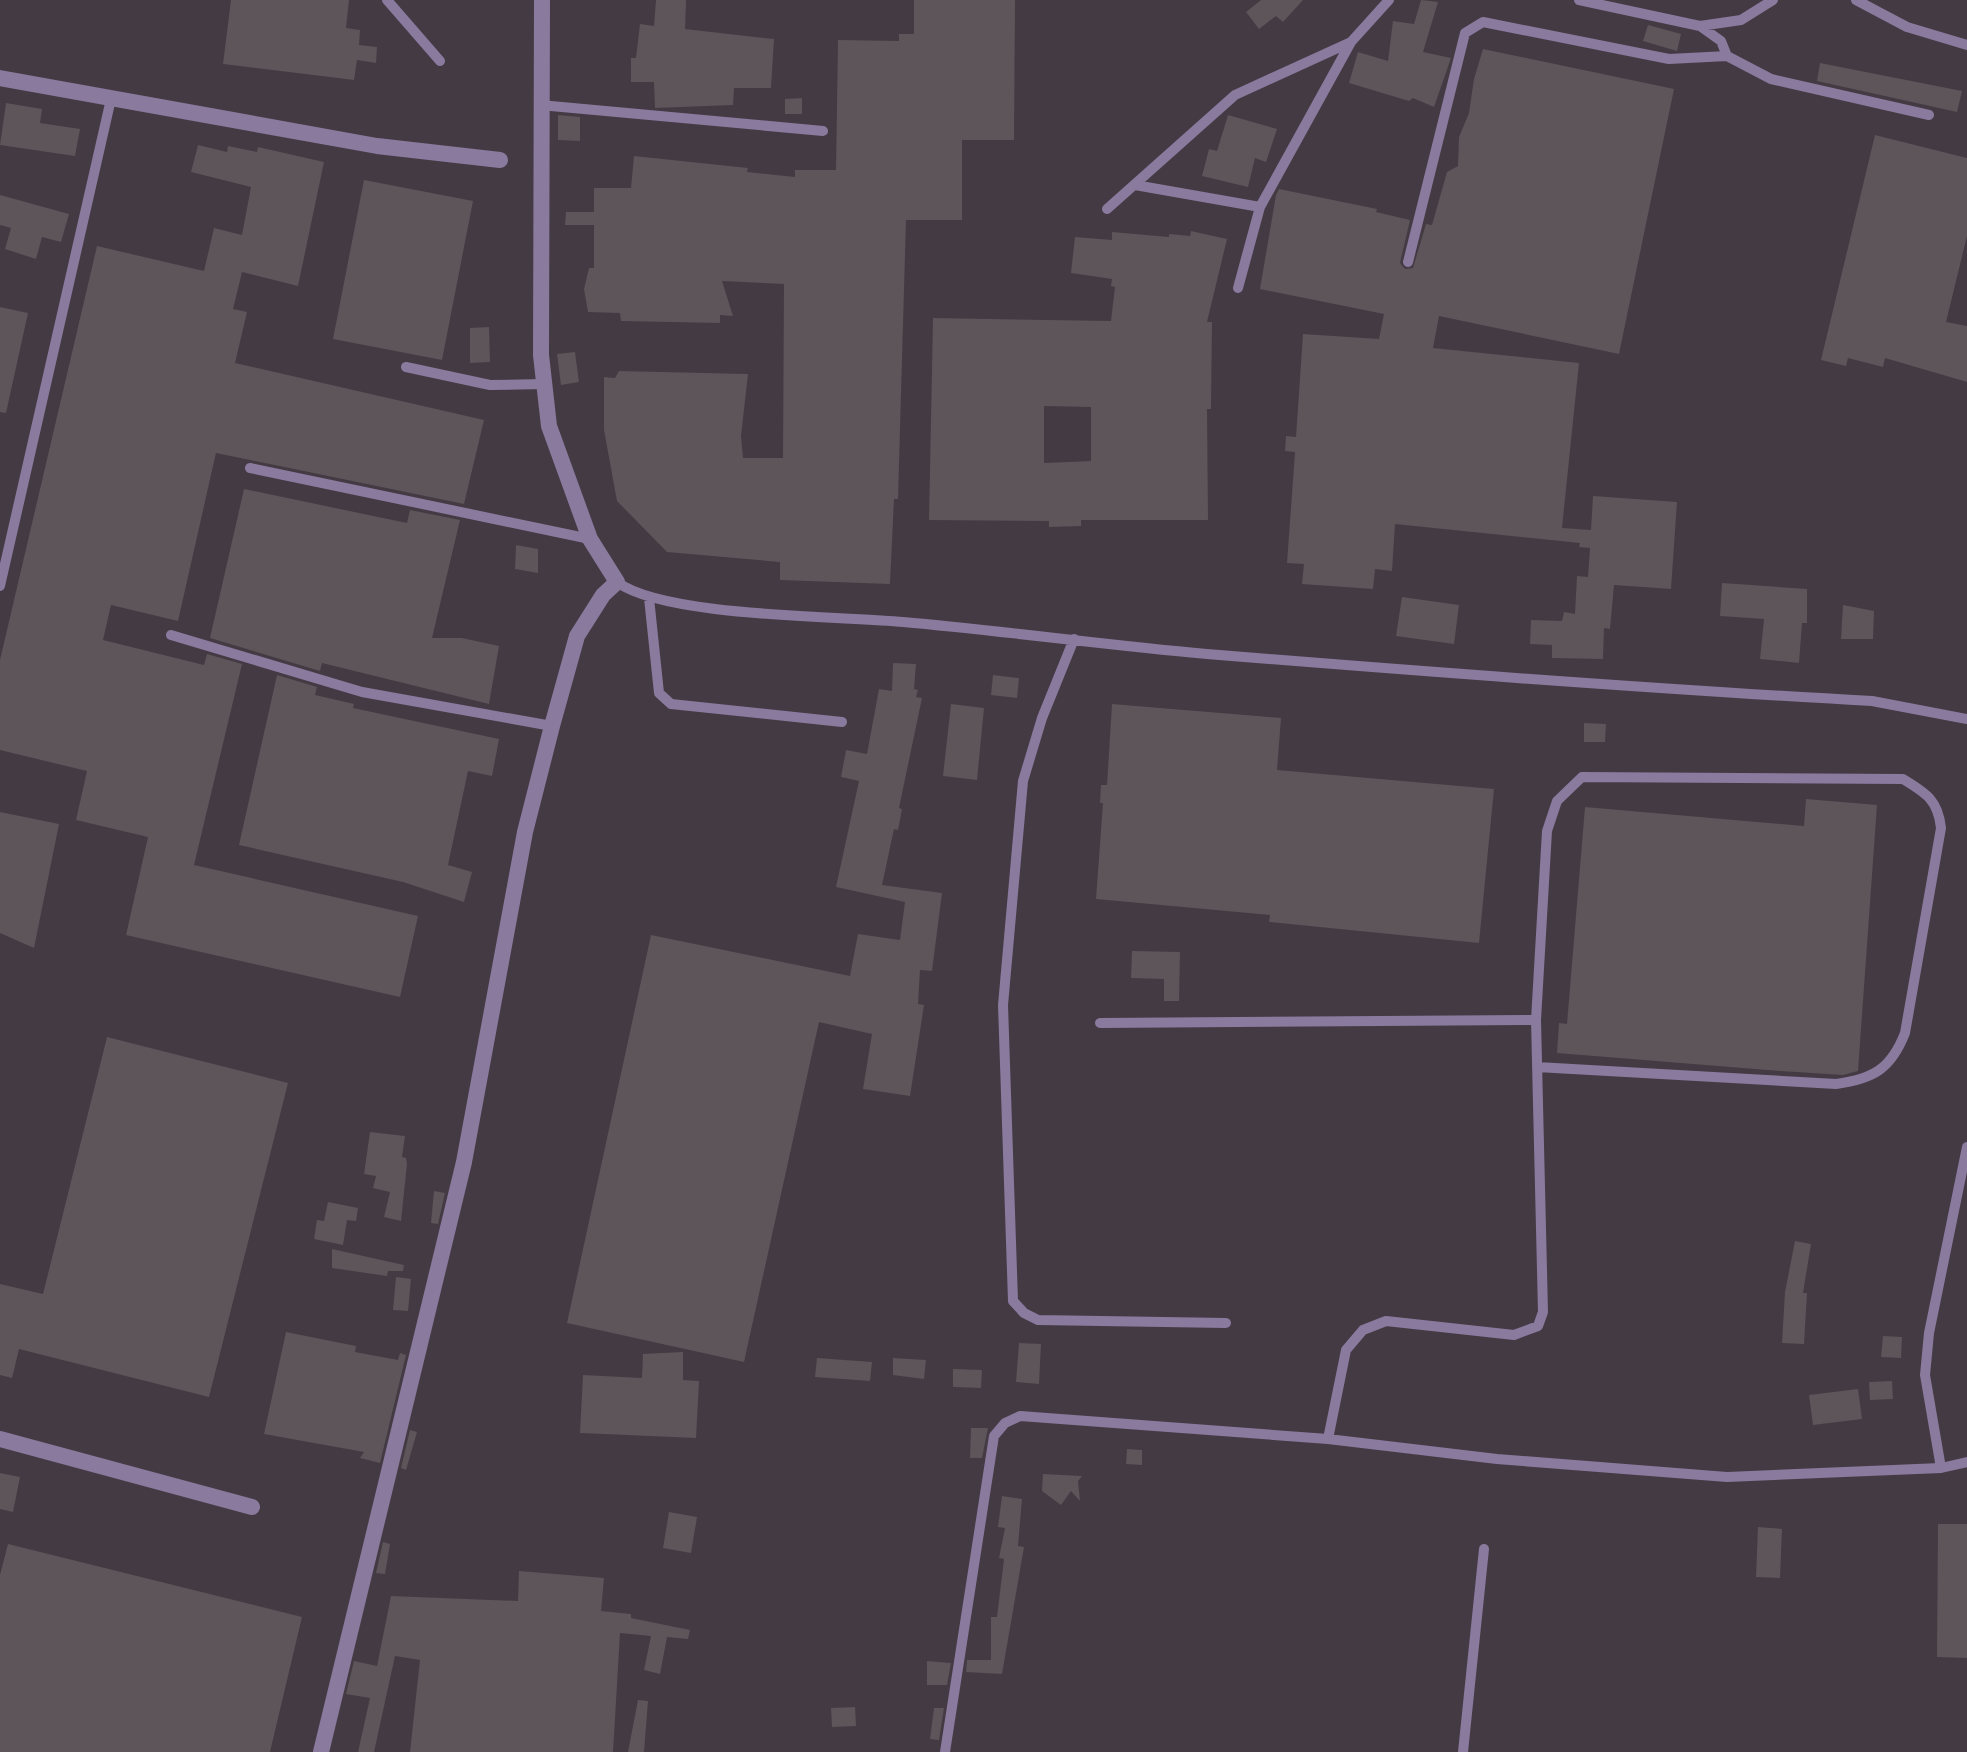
<svg xmlns="http://www.w3.org/2000/svg" width="1967" height="1752" font-family="'Source Sans 3',sans-serif">
	<rect width="100%" height="100%" fill="#383338"/>
	<!-- built -->
	<path fill="#443a44" d="M0 0H1967V1752H0Z"/>
	<!-- building -->
	<path fill="#5d5559" fill-rule="evenodd" d="M231 0H349L346 28 360 30 359 45 377 47 376 63 357 60 354 80 223 64Z
		M656 0H686L685 29 774 39 771 88H734L733 105 655 108 654 82H631V58H636L640 24 654 26Z
		M914 0H1015L1014 140H962V220H906L898 499H894L890 584 780 580V562L667 552 617 501 604 430V377L615 378 619 371 748 374 741 436 743 458H783L784 284 722 281 733 316 720 315V323L621 321 620 313 588 312 584 289 589 268H594V225H565L566 212H594V188H631L634 156 748 168 747 172 795 177V170H836L838 40 899 41V34H914Z
		M1261 0H1303L1283 22 1276 16 1259 29 1246 12Z
		M1421 0 1438 2 1423 52 1451 58 1434 107 1413 98 1409 101 1349 83 1358 52 1388 61 1393 21 1414 24Z
		M1648 25 1681 34 1677 51 1643 41Z
		M1483 49 1674 89 1619 354 1439 316 1433 348 1579 363 1562 528 1591 530 1593 496 1677 502 1671 589 1614 585 1610 629 1604 628 1603 659 1552 658V645L1530 644 1531 620 1562 621 1564 612 1575 614 1577 576 1588 577 1590 548 1579 547 1580 543 1395 524 1392 571 1375 569 1373 589 1302 584 1304 564 1287 563 1295 452 1285 451 1286 436 1296 437 1303 334 1379 339 1384 314 1260 289 1276 195 1279 189 1377 209 1376 212 1410 220 1400 263 1405 269 1413 268 1426 224 1432 225 1447 172 1458 166 1459 137 1469 113 1474 79Z
		M1820 63 1962 91 1957 112 1817 81Z
		M802 98V114H785V99Z
		M6 103 42 109 40 123 80 129 75 156 0 145Z
		M558 115 580 117V141L558 140Z
		M1228 115 1277 129 1266 162 1255 158 1248 187 1202 176 1209 149 1217 151Z
		M1875 135 1967 158V236L1946 322 1967 326V382L1885 358 1883 367 1848 358 1846 366 1821 360Z
		M198 145 227 152 228 146 257 152 258 147 324 162 298 286 242 272 233 309 247 312 235 363 484 420 464 504 216 453 178 621 111 605 103 640 204 665 207 654 242 664 194 865 418 916 400 997 126 935 148 837 76 820 87 771 0 750V660L97 246 204 271 214 228 242 235 251 187 191 172Z
		M364 180 473 201 442 360 333 339Z
		M0 195 69 214 61 242 42 237 36 259 5 249 11 228 0 225Z
		M1191 231 1227 239 1207 322H1212L1211 409H1207L1208 520H1081V526L1049 527V521L929 520 933 318 1111 321 1115 287 1111 286 1112 279 1071 273 1075 237 1112 240V232L1169 237V234L1190 236ZM1044 406 1091 407V461L1044 463Z
		M0 307 28 313 6 413 0 412Z
		M489 327 490 362 470 363V328Z
		M575 352 579 382 561 385 557 354Z
		M244 489 407 523 410 510 460 520 432 638H462L499 646 489 704 322 663 320 671 210 638Z
		M516 545 538 549V573L515 569Z
		M1722 583 1807 589V623H1802L1799 663 1760 659 1764 619 1720 616Z
		M1402 597 1459 605 1454 644 1396 636Z
		M1843 605 1874 611 1873 639H1841Z
		M893 663 916 664 914 689 918 690 916 697 922 698 899 808 902 809 898 830 894 829 882 885 942 893 932 971 920 970 918 1004 924 1005 910 1096 863 1089 872 1034 819 1022 744 1362 567 1323 651 935 850 976 858 934 900 940 905 902 836 887 859 781 841 777 846 750 867 754 879 689 892 691Z
		M277 675 317 687 315 695 354 704 353 708 499 739 492 776 468 771 448 865 472 872 464 902 403 882 239 845Z
		M993 675 1019 678 1017 698 991 695Z
		M951 704 984 708 977 780 943 776Z
		M1112 704 1281 718 1277 770 1494 789 1479 943 1269 922 1270 915 1096 899 1103 803H1100L1101 785H1107Z
		M1584 723 1606 724 1605 742H1584Z
		M1806 799 1877 805 1858 1071 1843 1075 1781 1071 1557 1053 1559 1023 1567 1024 1585 807 1804 826Z
		M0 812 59 824 34 948 0 933Z
		M1132 951 1180 952 1179 1001H1164V979L1131 978Z
		M107 1037 288 1083 209 1397 19 1349 12 1378 0 1375V1284L43 1294Z
		M370 1132 405 1136 402 1157 406 1158 407 1164 401 1221 384 1217 390 1192 373 1188 376 1176 364 1174Z
		M434 1191 445 1193 438 1224 431 1223Z
		M328 1202 358 1208 356 1221 347 1220 343 1245 314 1239 317 1220 324 1221Z
		M1795 1241 1811 1244 1803 1293H1807L1804 1344 1782 1343 1785 1292Z
		M332 1249 404 1265 403 1271H388L387 1276 332 1268Z
		M396 1277 411 1279 408 1311 393 1310Z
		M286 1332 356 1346 355 1352 398 1360 400 1353 406 1355 380 1463 360 1458 364 1452 264 1434Z
		M1883 1336 1902 1337 1901 1358 1881 1357Z
		M1019 1343 1041 1344 1039 1384 1016 1382Z
		M683 1352V1380L699 1381 696 1438 580 1433 583 1375 642 1378 643 1354Z
		M817 1358 872 1362 870 1381 815 1377Z
		M893 1358 926 1360 924 1379 893 1375Z
		M953 1369 982 1370 981 1388 953 1387Z
		M1892 1381 1893 1399 1870 1400 1869 1382Z
		M1858 1389 1862 1419 1813 1425 1809 1395Z
		M971 1428H988L982 1458H970Z
		M410 1430 417 1432 406 1470 401 1468Z
		M1127 1449 1142 1450V1465L1126 1464Z
		M0 1473 20 1477 13 1512 0 1509Z
		M1043 1474 1082 1476 1078 1481 1080 1501 1071 1491 1061 1505 1042 1491Z
		M1002 1496 1022 1499 1018 1546 1024 1547 1002 1674 966 1672 967 1660H991V1617H997L1004 1559 999 1558 1005 1528 998 1527Z
		M669 1512 697 1517 691 1553 663 1548Z
		M1938 1524H1967V1658L1937 1657Z
		M1758 1527 1782 1529 1780 1578 1756 1577Z
		M383 1542 390 1544 385 1574 376 1573Z
		M8 1544 302 1617 270 1752H0V1575Z
		M519 1571 604 1578 601 1611 631 1614V1618L690 1630 688 1639 667 1637 660 1674 644 1670 651 1636 620 1633 613 1752H410L420 1660 395 1656 374 1752H358L370 1698 346 1694 354 1661 377 1666 391 1596 518 1601Z
		M927 1661 951 1663 947 1685H927Z
		M638 1700 648 1701 644 1752H628Z
		M855 1707 856 1726 832 1727 831 1708Z
		M934 1708H944L939 1740 930 1739Z"/>
	<g fill="none" stroke-linecap="round" stroke-linejoin="round">
		<!-- lane -->
		<path stroke="#8a7a9e" stroke-width="10" d="M387 0 440 61
			M1579 0 1700 26 1741 20 1773 0
			M1856 0 1907 27 1967 45
			M1727 56 1771 79 1929 115
			M540 105 823 131
			M1135 185 1260 207
			M1107 209 1235 95 1351 42 1389 0
			M1408 262 1465 33 1483 22 1669 59 1727 56 1721 41 1700 26
			M1238 288 1260 207 1351 42
			M406 367 490 385 544 384
			M250 468 590 539
			M617 582C664 617 838 616 903 622 1005 631 1105 645 1207 654 1428 672 1650 689 1872 701L1967 719
			M0 586 111 99
			M649 598 659 693 671 704 842 722
			M171 635 362 692 552 726
			M1074 639 1042 718 1023 781 1003 1005 1013 1301 1024 1313 1038 1320 1226 1323
			M1100 1023 1536 1020
			M1328 1439 1346 1350 1363 1330 1386 1321 1514 1335 1538 1326 1543 1312 1536 1020 1547 831 1557 801 1582 777 1903 779C1926 793 1938 800 1941 828L1905 1033C1891 1069 1873 1079 1836 1084L1537 1067
			M1941 1468 1925 1375 1929 1333 1967 1147
			M945 1752 994 1436 1005 1423 1020 1416 1328 1439 1497 1459 1727 1477 1941 1468 1967 1462
			M1463 1752 1484 1549"/>
		<!-- street -->
		<path stroke="#8a7a9e" stroke-width="16" d="M0 78 377 146 500 160
			M0 1439 252 1507
			M321 1752 464 1162 525 832 552 726 577 636 603 595 617 582 590 539 549 426 541 355 542 0"/>
	</g>
</svg>
